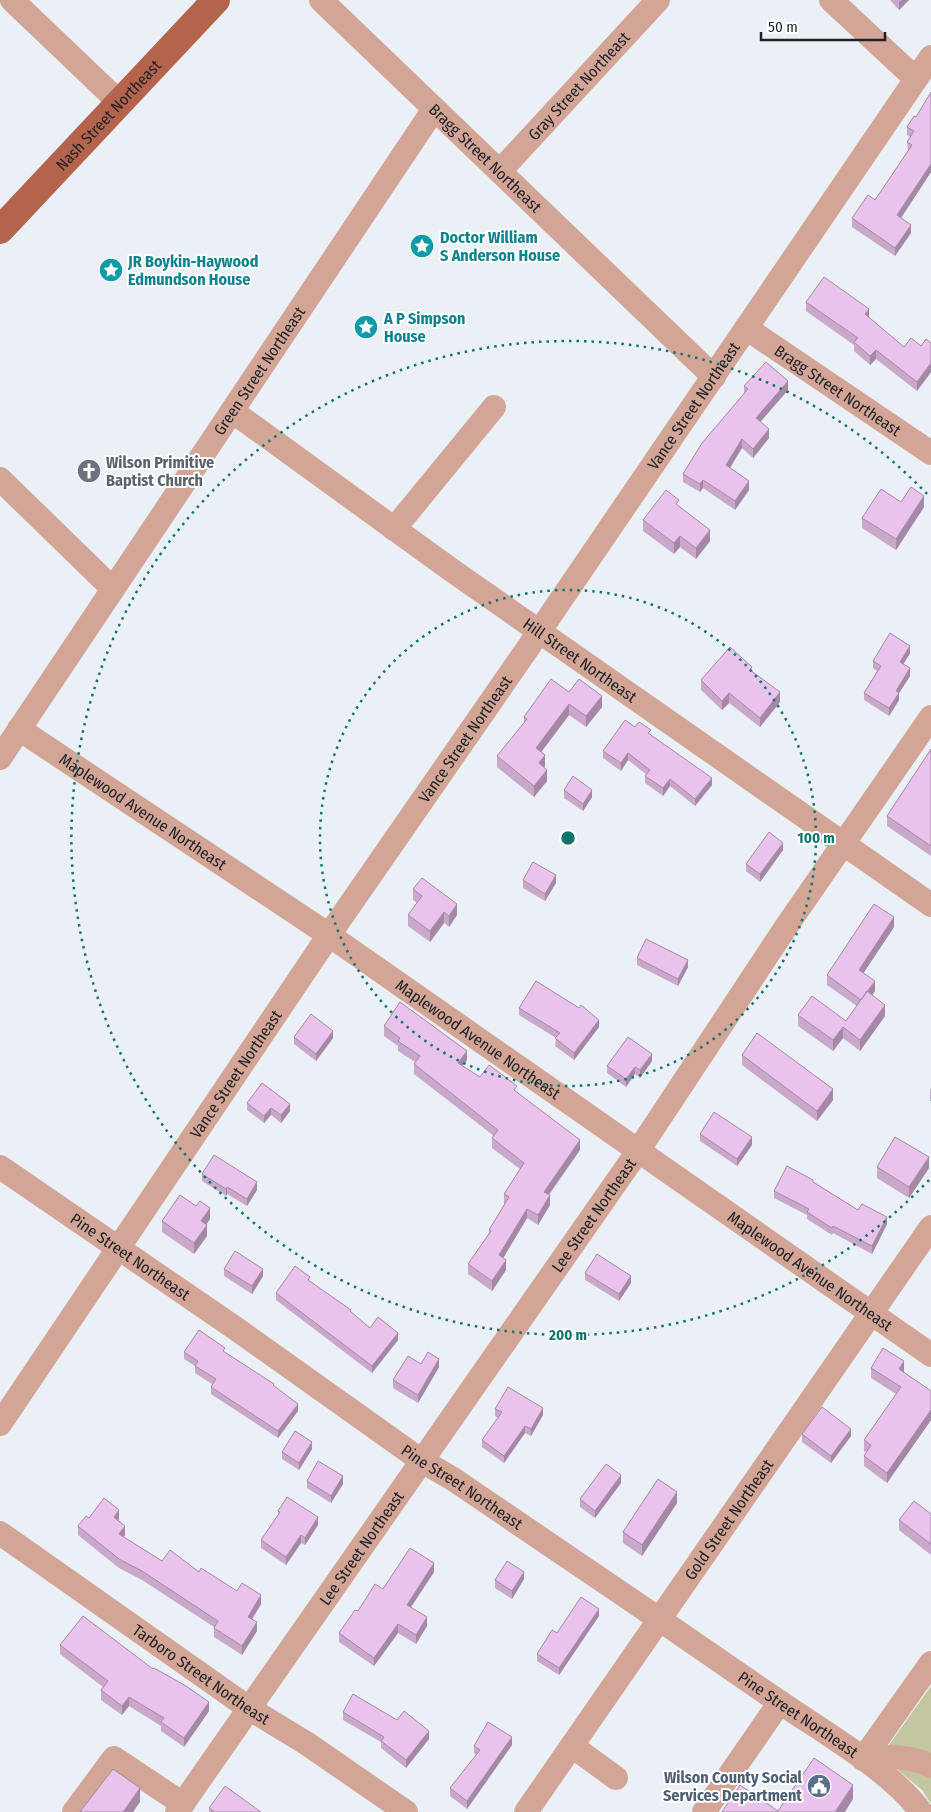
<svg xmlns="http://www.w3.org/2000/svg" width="931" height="1812" font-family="'Fira Sans Condensed',sans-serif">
	<rect width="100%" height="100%" fill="#ebf0f7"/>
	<!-- green -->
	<path fill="#c4c6a2" d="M931 1686V1804L922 1790 881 1756Z"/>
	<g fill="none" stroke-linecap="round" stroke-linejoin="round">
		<!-- minor -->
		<g stroke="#d3a597" stroke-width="24">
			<path d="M12 0 120 103"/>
			<path id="s1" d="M321 0 714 377"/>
			<path d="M831 0 916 79"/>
			<path id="s2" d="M500 171 658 0"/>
			<path id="s3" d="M746 328 931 453"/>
			<path id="s4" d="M232 411 450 569 931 905"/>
			<path d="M0 479 113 589"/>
			<path d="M394 529 494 407"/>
			<path id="s5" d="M19 729 329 935 931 1355"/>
			<path id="s6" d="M0 758 434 109"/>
			<path id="s7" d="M0 1167 235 1328 422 1461 453 1479C562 1553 670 1626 778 1701 820 1730 892 1771 921 1812"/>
			<path id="s8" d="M0 1424 329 935 539 632 931 57"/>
			<path id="s9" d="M0 1533 250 1709 306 1743 406 1812"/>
			<path d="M572 1746 616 1778"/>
			<path d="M863 1759 931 1663"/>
			<path d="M863 1759C888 1756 908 1755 931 1766"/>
			<path d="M74 1812 114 1758 183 1804"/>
			<path id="s10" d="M177 1812 638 1151 788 924 931 717"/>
			<path id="s11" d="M526 1812 931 1227"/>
			<path d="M704 1812 780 1702"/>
		</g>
		<!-- major -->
		<path stroke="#b4634c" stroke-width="28" id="s12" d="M0 230 216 0"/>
	</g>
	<!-- wall -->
	<path fill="#c9a8cb" d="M890 0H909L899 10Z
		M931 92V172L901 218 911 233 895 256 852 227V218L875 200 908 151 907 142 910 137 907 135V127L916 117Z
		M806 302 869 317 904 347 921 346 931 343V372L917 391 876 359 870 365 854 351V345L806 311Z
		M744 386 788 390 760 422 769 438 753 458 742 448 730 468 749 490 735 510 703 488 700 492 683 482V474L744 394Z
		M901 502 924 507 896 550 862 528V518Z
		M679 506 710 541 696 559 680 547 674 554 643 531V520Z
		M910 653 903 664 910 676 899 693V700L889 716 864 700V693L877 671 873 668V661Z
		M752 671 780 702 760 727 729 703 722 710 701 690V680Z
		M569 692 602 707 586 727 569 715 541 752 545 766 544 768 547 781 534 797 497 767V756L524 723V717Z
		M635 727 651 735 712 785 695 806 670 786 663 796 645 783V776L646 774 628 760 621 771 603 758V751Z
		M931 749V856L887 826V816Z
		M564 790 592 797 583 811 564 798Z
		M783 850 760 882 746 871V864Z
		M523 880 556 883 545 901 523 888Z
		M413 889 457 915 449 927 444 923 430 942 408 926V915L417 903 413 900Z
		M894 927 863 973 875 991 872 995 885 1016 860 1051 843 1038 833 1051 798 1026V1015L846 1021 857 1006 827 985V975Z
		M637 958 688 967 678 986 637 965Z
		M519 1008 599 1027 574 1060 555 1046 556 1038 519 1015Z
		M384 1026 467 1060 462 1066 480 1077 517 1092 580 1150 549 1195 550 1205 538 1225 527 1218 503 1258 506 1270 492 1291 468 1274V1264L489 1233V1230L505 1204H504V1194L520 1169 492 1148V1138L494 1136 414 1074V1064L415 1062 398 1051V1046L384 1036Z
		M294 1037 333 1038 316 1061 294 1044Z
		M742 1055 833 1100 817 1121 742 1065Z
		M652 1061 640 1078 635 1074 626 1087 607 1073V1066Z
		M931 1088V1101H930V1090Z
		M247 1103 290 1111 281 1123 271 1115 264 1123 247 1110Z
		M700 1134 752 1145 737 1166 700 1141Z
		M877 1167 929 1168 909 1198 877 1178Z
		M202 1174 257 1190 247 1206 227 1194 226 1196 202 1181Z
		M813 1182 858 1210 887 1224 872 1254 833 1233 832 1235 807 1219V1215L774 1198V1191Z
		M210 1219 206 1225 207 1236 194 1254 162 1232V1221Z
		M224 1269 263 1276 252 1294 224 1276Z
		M585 1273 631 1283 619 1301 585 1280Z
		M310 1281 370 1328 398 1340 372 1373 276 1300V1293Z
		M184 1352 225 1353 274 1386 298 1411 278 1438 211 1394V1387L212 1384 195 1373V1366L184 1359Z
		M421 1364 439 1367 418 1403 393 1388V1380Z
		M871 1368 904 1371V1372L931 1391V1420L887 1483 864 1466V1456L866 1452 864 1451V1440L896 1394 871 1378Z
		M495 1409 543 1415 531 1436 525 1433 504 1463 482 1447V1440L498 1418 495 1416Z
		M802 1434 851 1436 831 1463 802 1442Z
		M312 1449 299 1470 282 1459V1452Z
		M307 1481 343 1484 331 1503 307 1488Z
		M621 1483 595 1518 580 1507V1499Z
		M677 1503 642 1556 623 1543V1532Z
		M278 1511 318 1525 305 1545 301 1543 286 1565 261 1548V1540L278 1516Z
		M931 1514V1555L899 1530V1520Z
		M89 1518 119 1519 118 1520 125 1535 124 1537 162 1561 199 1572 261 1604 252 1619 257 1631 242 1655 214 1637V1627L142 1580 119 1568 78 1535V1526Z
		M434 1572 411 1607 427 1626 416 1644 398 1633 374 1666 339 1642V1633L358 1611 383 1589Z
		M524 1579 512 1599 495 1588V1580Z
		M599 1616 559 1675 537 1661V1654L557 1633Z
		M60 1645 153 1669 209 1711 184 1747 161 1731V1726L129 1706 122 1715 101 1700V1690L103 1687 60 1654Z
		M343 1712 429 1739 406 1768 381 1748V1742L343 1720Z
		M512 1745 467 1809 450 1796V1788L476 1755 474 1753V1746Z
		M209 1808 261 1812H209Z"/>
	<!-- shaded-wall -->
	<path fill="#a488a5" d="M902 0H909L899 10V2Z
		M931 164V172L897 224V215Z
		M911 225V233L895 256V248Z
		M869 309V318L865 314Z
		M876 350V359L870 365V356Z
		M931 363V372L917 391V382Z
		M788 381V390L756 427V418Z
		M769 429V438L753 458V449Z
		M742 439V448L726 474V465Z
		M703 480V488L700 492V484Z
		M749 481V490L735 510V501Z
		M924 496V507L896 550V539Z
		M710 530V541L696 559V548Z
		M680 536V547L674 554V543Z
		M910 646V653L900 670V662Z
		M910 668V676L899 693V700L889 716V708L896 691Z
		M780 692V702L760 727V718Z
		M729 693V703L722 710V701Z
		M602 696V707L586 727V716Z
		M569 704V715L536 759V748Z
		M628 753V760L621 771V763Z
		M545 755V766L539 774V763Z
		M547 770V781L534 797V786Z
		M712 778V785L695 806V799Z
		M670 779V786L663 796V788Z
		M592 790V797L583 811V804Z
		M783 843V850L760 882V874Z
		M556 875V883L545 901V894Z
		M457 904V915L449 927V916Z
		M444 912V923L430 942V931Z
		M894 917V927L859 980V970Z
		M688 960V967L678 986V979Z
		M875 981V991L862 1010V1000Z
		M885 1005V1016L860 1051V1040Z
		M599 1020V1027L574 1060V1053Z
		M843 1027V1038L833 1051V1040Z
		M333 1031V1038L316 1061V1054Z
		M467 1051V1060L458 1073V1063Z
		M652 1054V1061L640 1078V1070Z
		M635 1067V1074L626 1087V1079Z
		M833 1089V1100L817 1121V1111Z
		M290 1104V1111L281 1123V1115Z
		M271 1108V1115L264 1123V1116Z
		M752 1137V1145L737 1166V1159Z
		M580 1140V1150L544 1201V1192Z
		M929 1157V1168L909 1198V1187Z
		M257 1182V1190L247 1206V1199Z
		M227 1187V1194L226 1196V1189Z
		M550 1195V1205L538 1225V1215Z
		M210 1208V1219L201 1232V1221Z
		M527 1209V1218L499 1265V1255Z
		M887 1217V1224L872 1254V1246Z
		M207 1225V1236L194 1254V1243Z
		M506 1260V1270L492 1291V1281Z
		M263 1269V1276L252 1294V1286Z
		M631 1276V1283L619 1301V1294Z
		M398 1333V1340L372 1373V1366Z
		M439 1359V1367L418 1403V1395Z
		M904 1361V1371L899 1380V1369Z
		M298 1404V1411L278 1438V1431Z
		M543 1408V1415L531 1436V1429Z
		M931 1410V1420L887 1483V1473Z
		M525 1426V1433L504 1463V1456Z
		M851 1429V1436L831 1463V1456Z
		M312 1442V1449L299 1470V1463Z
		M621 1475V1483L595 1518V1511Z
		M343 1476V1484L331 1503V1496Z
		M677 1492V1503L642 1556V1545Z
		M119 1510V1519L114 1526V1517Z
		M318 1517V1525L305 1545V1538Z
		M125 1526V1535L119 1543V1534Z
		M301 1535V1543L286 1565V1557Z
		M434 1563V1572L407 1613V1605Z
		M524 1572V1579L512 1599V1591Z
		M261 1595V1604L248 1626V1617Z
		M599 1609V1616L559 1675V1668Z
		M427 1617V1626L416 1644V1635Z
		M257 1622V1631L242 1655V1646Z
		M398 1624V1633L374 1666V1658Z
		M129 1697V1706L122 1715V1706Z
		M209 1702V1711L184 1747V1738Z
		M429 1731V1739L406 1768V1760Z
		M512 1737V1745L467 1809V1801Z
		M853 1785V1799L845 1812H835Z
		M140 1788V1802L133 1812H123Z"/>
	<!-- building -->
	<path fill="#eac3ec" stroke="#a488a5" d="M931 92V164L897 215 911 225 895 248 852 218 868 195 875 200 912 145 907 142 914 131 907 127 914 116 916 117Z
		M824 277 869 309 865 314 904 347 911 338 921 346 926 339 931 343V363L917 382 876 350 870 356 854 342 858 338 806 302Z
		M766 362 788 381 756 418 769 429 753 449 742 439 726 465 749 481 735 501 703 480 700 484 683 474 702 443 748 389 744 386Z
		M911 487 924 496 896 539 862 518 881 489 901 502Z
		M666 490 679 500 676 504 710 530 696 548 680 536 674 543 643 520Z
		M890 633 910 646 900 662 910 668 896 691 899 693 889 708 864 693 881 666 873 661Z
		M730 647 752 667 750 670 780 692 760 718 729 693 722 701 701 680Z
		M551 679 569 692 579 679 602 696 586 716 569 704 536 748 545 755 539 763 547 770 534 786 497 756 527 719 524 717Z
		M625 720 635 727 639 722 651 730 648 733 712 778 695 799 670 779 663 788 645 776 650 770 628 753 621 763 603 751Z
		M931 749V846L887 816Z
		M573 776 592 790 583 804 564 790Z
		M769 832 783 843 760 874 746 864Z
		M533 862 556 875 545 894 523 880Z
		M422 878 457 904 449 916 444 912 430 931 408 915 422 896 413 889Z
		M874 904 894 917 859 970 875 981 861 1000 827 975Z
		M646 939 688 960 678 979 637 958Z
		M536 981 579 1008 581 1005 599 1020 574 1053 555 1038 560 1033 519 1008Z
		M867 991 885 1005 860 1040 843 1027 833 1040 798 1015 812 996 846 1021Z
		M400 1002 467 1051 458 1063 480 1077 489 1065 517 1086 514 1090 580 1140 544 1192 550 1195 538 1215 527 1209 499 1255 506 1260 492 1281 468 1264 491 1231 489 1230 509 1197 504 1194 524 1163 492 1138 498 1130 414 1064 420 1056 398 1041 400 1038 384 1026Z
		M311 1014 333 1031 316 1054 294 1037Z
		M757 1033 833 1089 817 1111 742 1055Z
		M628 1037 652 1054 640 1070 635 1067 626 1079 607 1066Z
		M262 1083 290 1104 281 1115 271 1108 264 1116 247 1103Z
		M714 1112 752 1137 737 1159 700 1134Z
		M895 1137 929 1157 909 1187 877 1167Z
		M214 1155 257 1182 247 1199 227 1187 226 1189 202 1174Z
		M787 1166 813 1180V1182L858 1210 862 1204 887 1217 872 1246 833 1226 832 1228 807 1212 809 1209 774 1191Z
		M180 1195 196 1206 200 1201 210 1208 201 1221 207 1225 194 1243 162 1221Z
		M235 1251 263 1269 252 1286 224 1269Z
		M597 1254 631 1276 619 1294 585 1273Z
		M295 1266 310 1277 308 1280 351 1310 350 1311 370 1328 378 1317 398 1333 372 1366 276 1293Z
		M199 1330 225 1348 223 1351 274 1384 273 1385 298 1404 278 1431 211 1387 216 1379 195 1366 198 1361 184 1352Z
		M883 1348 904 1361 899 1369 931 1391V1410L887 1473 864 1456 871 1445 864 1440 901 1387 871 1368Z
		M428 1352 439 1359 418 1395 393 1380 408 1356 421 1364Z
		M508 1387 543 1408 531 1429 525 1426 504 1456 482 1440 502 1412 495 1409Z
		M822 1407 851 1429 831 1456 802 1434Z
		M295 1431 312 1442 299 1463 282 1452Z
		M318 1461 343 1476 331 1496 307 1481Z
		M606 1464 621 1475 595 1511 580 1499Z
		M658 1479 677 1492 642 1545 623 1532Z
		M287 1497 318 1517 305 1538 301 1535 286 1557 261 1540 280 1512 278 1511Z
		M104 1498 119 1510 114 1517 125 1526 119 1534 162 1561 170 1550 199 1572 201 1568 237 1591 242 1583 261 1595 248 1617 257 1622 242 1646 214 1628 218 1621 142 1571 119 1559 78 1526 86 1516 89 1518Z
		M914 1501 931 1514V1544L899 1520Z
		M410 1548 434 1563 407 1605 427 1617 416 1635 398 1624 374 1658 339 1633 355 1610 358 1611 375 1584 383 1589Z
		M507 1561 524 1572 512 1591 495 1580Z
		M581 1597 599 1609 559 1668 537 1654 552 1630 557 1633Z
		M83 1616 153 1669 154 1668 186 1686 209 1702 184 1738 161 1722 164 1718 129 1697 122 1706 101 1690 108 1681 60 1645Z
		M353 1694 397 1720 404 1711 429 1731 406 1760 381 1741 384 1737 343 1712Z
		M488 1722 512 1737 467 1801 450 1788 480 1750 474 1746Z
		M814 1758 853 1785 835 1812H722L740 1785 778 1811Z
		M113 1769 140 1788 123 1812H80Z
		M225 1786 261 1812H215L209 1808Z"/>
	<!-- distance rings -->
	<g fill="none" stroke="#0f766e" stroke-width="2.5" stroke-dasharray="2.5 5">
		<circle cx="568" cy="838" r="248"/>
		<path d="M929 1180A497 497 0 1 1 929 496"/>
	</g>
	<!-- icons -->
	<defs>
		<g id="sight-disc" transform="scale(1.25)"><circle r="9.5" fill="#0f9aa8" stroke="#fff"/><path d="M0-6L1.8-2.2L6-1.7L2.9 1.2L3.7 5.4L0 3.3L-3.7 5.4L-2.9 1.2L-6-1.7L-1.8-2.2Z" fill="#fff"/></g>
		<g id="church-disc" transform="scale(1.25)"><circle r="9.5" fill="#6b7280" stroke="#fff"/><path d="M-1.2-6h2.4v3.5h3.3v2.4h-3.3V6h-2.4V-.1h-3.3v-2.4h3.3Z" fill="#fff"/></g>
		<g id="civic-disc" transform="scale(1.25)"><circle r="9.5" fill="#5c6f8a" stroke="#fff"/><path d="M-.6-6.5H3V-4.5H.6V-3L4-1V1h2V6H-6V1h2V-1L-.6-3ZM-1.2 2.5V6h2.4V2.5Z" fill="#fff"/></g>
	</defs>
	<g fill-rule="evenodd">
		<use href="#sight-disc" x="422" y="246"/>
		<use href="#sight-disc" x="111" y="270"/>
		<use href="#sight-disc" x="366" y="327"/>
		<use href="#church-disc" x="89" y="471"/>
		<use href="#civic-disc" x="819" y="1786"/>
	</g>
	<g text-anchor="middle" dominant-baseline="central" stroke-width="4" stroke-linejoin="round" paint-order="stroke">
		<!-- street labels -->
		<g font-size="16" fill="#202225" stroke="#fff">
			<text stroke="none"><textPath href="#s2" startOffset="116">Gray Street Northeast</textPath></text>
			<text stroke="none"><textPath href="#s12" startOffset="158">Nash Street Northeast</textPath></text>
			<text stroke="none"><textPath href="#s1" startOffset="228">Bragg Street Northeast</textPath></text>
			<text stroke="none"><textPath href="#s6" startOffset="466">Green Street Northeast</textPath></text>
			<text stroke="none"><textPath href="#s3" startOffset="111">Bragg Street Northeast</textPath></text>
			<text stroke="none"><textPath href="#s8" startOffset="1232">Vance Street Northeast</textPath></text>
			<text stroke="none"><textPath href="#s4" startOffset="428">Hill Street Northeast</textPath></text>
			<text stroke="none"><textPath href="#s8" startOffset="828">Vance Street Northeast</textPath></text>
			<text stroke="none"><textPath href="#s5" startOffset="149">Maplewood Avenue Northeast</textPath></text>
			<text stroke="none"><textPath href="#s5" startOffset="554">Maplewood Avenue Northeast</textPath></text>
			<text stroke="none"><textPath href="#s8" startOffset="422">Vance Street Northeast</textPath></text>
			<text stroke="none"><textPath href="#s10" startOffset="728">Lee Street Northeast</textPath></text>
			<text stroke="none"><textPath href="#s7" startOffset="158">Pine Street Northeast</textPath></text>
			<text stroke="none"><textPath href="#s5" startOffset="959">Maplewood Avenue Northeast</textPath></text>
			<text stroke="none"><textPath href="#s7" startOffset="562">Pine Street Northeast</textPath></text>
			<text stroke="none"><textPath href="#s11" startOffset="356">Gold Street Northeast</textPath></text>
			<text stroke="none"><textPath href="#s10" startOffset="322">Lee Street Northeast</textPath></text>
			<text stroke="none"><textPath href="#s9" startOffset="246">Tarboro Street Northeast</textPath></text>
			<text stroke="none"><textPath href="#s7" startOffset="968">Pine Street Northeast</textPath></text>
		</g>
		<!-- culture labels -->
		<g font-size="16" font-weight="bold" fill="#0d838f" stroke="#fff" text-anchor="start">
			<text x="440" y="237">Doctor William<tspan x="440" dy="18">S Anderson House</tspan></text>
			<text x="128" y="261">JR Boykin-Haywood<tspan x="128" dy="18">Edmundson House</tspan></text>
			<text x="384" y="318">A P Simpson<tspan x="384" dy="18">House</tspan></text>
		</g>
		<!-- worship labels -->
		<g font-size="16" font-weight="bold" fill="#5b616d" stroke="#fff" text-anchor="start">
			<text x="106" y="462">Wilson Primitive<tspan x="106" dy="18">Baptist Church</tspan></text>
		</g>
		<!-- service labels -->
		<g font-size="16" font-weight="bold" fill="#4e5e75" stroke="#fff" text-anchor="end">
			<text x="802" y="1777">Wilson County Social<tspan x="802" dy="18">Services Department</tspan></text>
		</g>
	</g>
	<circle cx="568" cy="838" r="8" fill="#0f766e" stroke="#fff" stroke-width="2.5"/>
	<g font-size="15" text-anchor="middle" font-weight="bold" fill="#0f766e" stroke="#fff" stroke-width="4" stroke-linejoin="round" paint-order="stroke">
		<text x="816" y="843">100 m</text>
		<text x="568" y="1340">200 m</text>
	</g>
	<!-- scale -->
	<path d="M761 32v8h124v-8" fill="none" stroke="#202225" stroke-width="2.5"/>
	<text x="768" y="32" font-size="15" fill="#202225" stroke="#ffffff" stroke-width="4" paint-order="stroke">50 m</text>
</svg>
